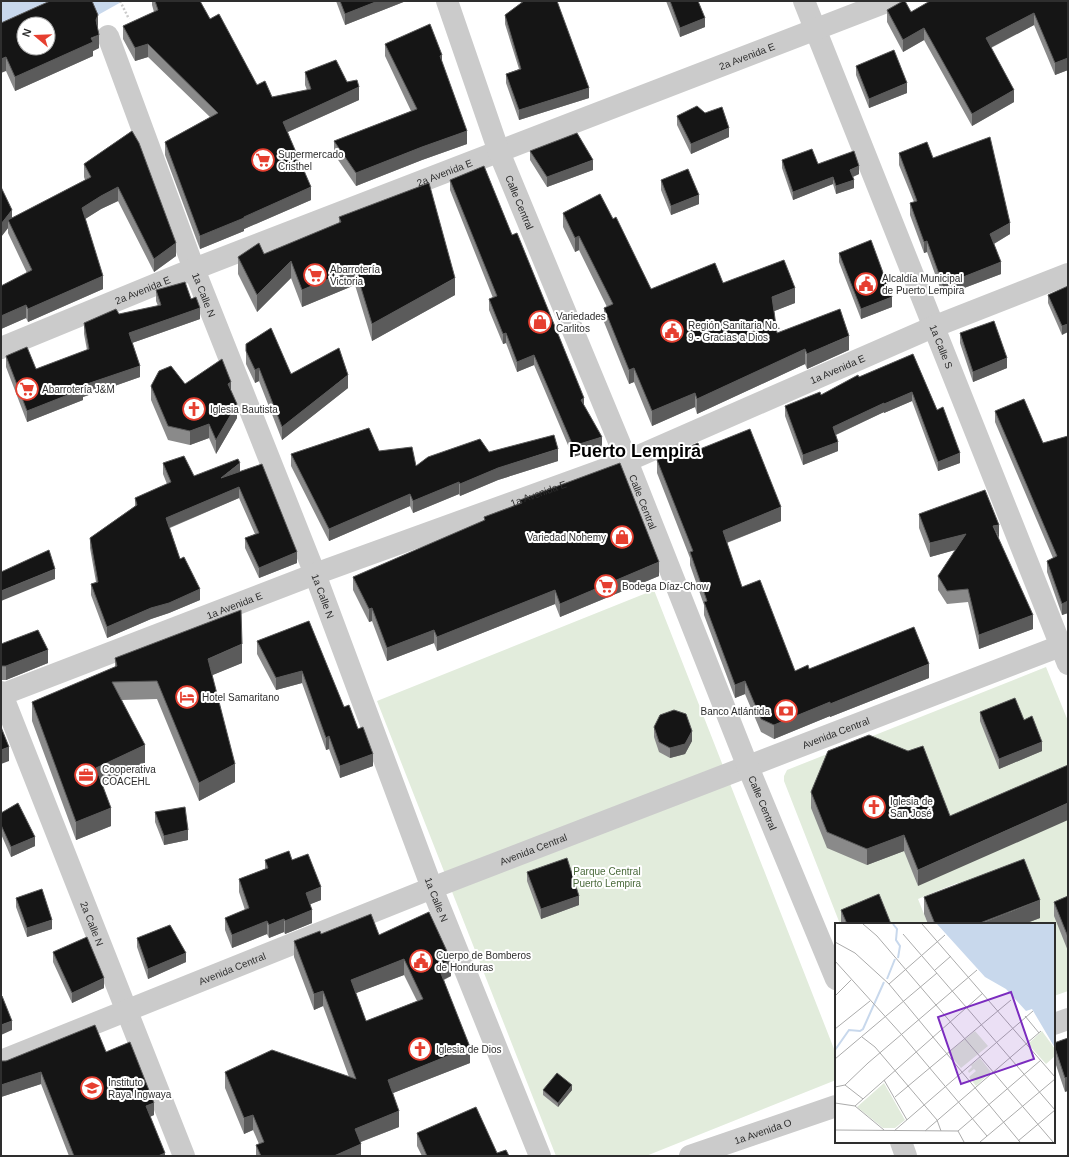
<svg xmlns="http://www.w3.org/2000/svg" width="1069" height="1157" font-family="Helvetica,sans-serif">
	<rect width="100%" height="100%" fill="#fff"/>
	<!-- green -->
	<path fill="#e2ecdc" d="M654 590 836 1054V1080L646 1156H556L377 701Z
		M1046 667 1068 721V991L1054 996V924H973L957 883 918 899 928 924H840L784 781V776L787 770Z"/>
	<!-- water -->
	<path fill="#c8d8ec" d="M1 1H123L98 15 48 31V24H24L1 46Z"/>
	<g fill="none" stroke-linecap="round" stroke-linejoin="round">
		<!-- path -->
		<path stroke="#cbcbcb" stroke-width="2.5" stroke-dasharray="2 2" stroke-linecap="butt" d="M120 1 129 19"/>
		<!-- minor -->
		<g stroke="#cbcbcb" stroke-width="22">
			<path id="s1" d="M804 1 1068 664"/>
			<path id="s2" d="M108 36 194 269 315 574 432 888 540 1156"/>
			<path id="s3" d="M1 348 181 274 889 1"/>
			<path id="s4" d="M1 692 184 1156"/>
			<path id="s5" d="M1 695 315 574 627 461 933 327 1068 274"/>
			<path d="M1054 1024 1068 1019"/>
			<path id="s6" d="M1 1061 432 888 1068 643"/>
			<path id="s7" d="M690 1156 836 1106"/>
		</g>
		<!-- tertiary -->
		<g stroke="#cbcbcb" stroke-width="22">
			<path id="s8" d="M447 1 499 152 627 461 748 767 836 979"/>
			<path d="M901 1142 906 1156"/>
		</g>
	</g>
	<!-- wall -->
	<path fill="#8a8a8a" fill-rule="evenodd" d="M152 1H200L210 19 257 85 272 97 307 90 305 85V72L347 82 359 100 288 132 311 200 244 229V231L200 249 165 155V142L210 117 148 57 135 61 123 39V26L154 12 152 5Z
		M336 1H406L345 25Z
		M520 1H557L589 98 519 120 506 83V74L519 69 505 24V15L521 3Z
		M666 1H698L705 27 680 37Z
		M1068 1V70L1055 75 1034 25 991 48 1014 102 972 126 924 40 903 52 887 22V10L911 12Z
		M1 23 98 29 99 48 93 51V56L15 91 6 71Z
		M385 44 442 62 467 144 422 160 356 186 334 154V141L411 111 385 56Z
		M856 66 907 93 869 108 856 75Z
		M705 113 729 137 691 154 677 125V116Z
		M132 131 176 256 154 272 118 201 101 209 85 219 103 289 28 322 26 318 1 329V286L27 273 8 233V228L1 237V187L12 218 85 180 84 177V164Z
		M530 151 593 170 547 187 530 160Z
		M899 153 933 158 1010 234 994 244 1001 274 943 296 927 252 924 253 910 215V203L914 202 899 165Z
		M782 160 818 164 859 174 853 177 854 188 836 194 833 184 793 200 782 168Z
		M450 180 512 235 602 448 573 457 534 365 517 372 506 343 503 344 489 310V299L493 298 450 190Z
		M661 180 699 204 671 215 661 190Z
		M563 213 613 219 651 289 723 283 795 303 774 311 777 333 849 350 807 369 805 364 697 414 695 407 652 426 634 382 629 384 604 322V308L607 307 579 250 575 252 563 227Z
		M339 217 455 295 372 341 355 285 302 307 291 278 257 312 238 274V257L264 254 339 223Z
		M839 253 892 307 861 319 839 262Z
		M1068 286 1062 335 1048 303V295Z
		M156 290 191 299 200 319 132 343 140 377 83 397V400L27 422 6 367V356L36 369 87 350 84 334V323L119 314 158 306 156 301Z
		M960 333 1007 368 973 382 960 343Z
		M246 344 291 374 348 388 282 440 259 381 255 383 246 364Z
		M913 354 960 463 938 471 912 401 884 413V412L836 435 838 451 803 465 785 416V406L821 395 859 377Z
		M185 384 231 390 237 418 216 454 209 438 190 445 168 440 151 400V386Z
		M995 411 1043 443 1068 436V613L1062 615 1047 572V561L1053 558 995 422Z
		M700 449 781 521 727 543 742 587 795 671 809 669 929 678 830 717V716L774 739 761 732 745 694 735 698 704 615V605L690 565V558L657 473V460Z
		M379 451 416 466 489 452 558 461 498 480 460 496 459 494 413 513 410 506 329 541 291 466V454Z
		M163 463 194 476 240 472 297 563 259 578 245 548V538L255 534 239 498 170 528 180 559 200 600 169 613 151 619 107 638 91 595V584L96 582 90 548V538L135 506V498L167 484 163 474Z
		M520 500 659 576 560 617 555 604 437 651 434 643 387 661 372 621 369 622 353 590V577L484 521V517L520 503Z
		M919 514 998 538 1033 629 979 649 968 602 947 604 938 590V576L955 550 930 557 919 528Z
		M309 621 344 707 373 766 340 778 329 749 326 750 302 683 276 690 257 654V641Z
		M1 644 48 663 6 680H1Z
		M115 658 242 663 212 675 235 782 199 801 157 699 122 700 145 763 102 783 111 826 76 840 32 721V702L115 668Z
		M980 712 1024 720 1042 751 999 769 980 721Z
		M654 727 692 741 685 754 670 758 659 752 654 737Z
		M923 746 918 886 904 851 867 865 827 848 811 808V792Z
		M155 812 188 840 164 845 155 822Z
		M1 813 35 846 11 857 1 834Z
		M265 860H292L321 900 310 904 312 923 285 934 284 932 269 938 267 934 232 948 225 930V918L245 910 239 892V879L265 869Z
		M527 872 579 905 541 919 527 881Z
		M1068 896V951L1054 916V902Z
		M924 897 1040 918 1024 924H928L924 914Z
		M16 898 52 929 27 937 16 907Z
		M841 910 891 924H841Z
		M321 934 379 935 451 976 444 980 470 1063 393 1093 399 1127 361 1142V1156H256V1145L259 1144 253 1130 244 1134 225 1088V1072L349 1077 323 1006 314 1010 294 957V941ZM404 975 417 1001 366 1021 356 993Z
		M137 938 186 962 148 979 137 947Z
		M53 952 104 988 72 1003 53 962Z
		M1068 1038 1065 1092 1054 1059V1043Z
		M106 1052 154 1115 150 1117 165 1156H69L41 1084 1 1097V1061Z
		M543 1090H572L558 1107 543 1095Z
		M417 1133 509 1156H422L417 1146Z"/>
	<!-- shaded-wall -->
	<path fill="#5b5b5b" d="M378 1H406L345 25V14Z
		M1034 13V25L986 50V38Z
		M98 15V29L96 20Z
		M705 18V27L680 37V28Z
		M924 28V40L903 52V40Z
		M99 35V48L93 51V56L15 91V77Z
		M148 44V57L135 61V48Z
		M442 55V67L440 56Z
		M6 57V71L1 73V59Z
		M1068 58V70L1055 75V63Z
		M907 83V93L869 108V99Z
		M359 87V100L283 134V122Z
		M589 88V98L519 120V110Z
		M1014 90V102L972 126V114Z
		M729 128V137L691 154V144Z
		M467 131V144L422 160 356 186V173L422 147Z
		M593 160V170L547 187V177Z
		M859 166V174L850 178V170Z
		M833 177V184L793 200V192Z
		M854 180V188L836 194V186Z
		M118 187V201L101 209 82 221V208L101 196Z
		M311 187V200L244 229V231L200 249V236Z
		M699 195V204L671 215V206Z
		M12 210V223L8 220V228L1 237V224Z
		M1010 223V234L990 246V234Z
		M579 236V250L575 252V238Z
		M927 241V252L924 253V242Z
		M176 243V256L154 272V259Z
		M291 261V278L257 312V295Z
		M1001 262V274L943 296V285Z
		M355 268V285L302 307V290Z
		M103 276V289L28 322V309Z
		M455 278V295L372 341V324Z
		M795 288V303L772 312V297Z
		M892 297V307L861 319V309Z
		M26 305V318L1 329V316Z
		M200 308V319L129 344V333Z
		M1068 324V332L1062 335V326Z
		M506 333V343L503 344V334Z
		M849 336V350L807 369V354Z
		M805 349V364L697 414V399Z
		M534 355V365L517 372V362Z
		M1007 358V368L973 382V372Z
		M140 366V377L83 397V400L27 422V411L81 386Z
		M259 368V381L255 383V370Z
		M634 368V382L629 384V370Z
		M348 375V388L282 440V427Z
		M231 382V396L228 384Z
		M912 392V401L884 413V404Z
		M695 393V407L652 426V411Z
		M584 398V409L581 400Z
		M884 403V412L833 436V427Z
		M237 404V418L216 454V440Z
		M209 424V438L190 445V431Z
		M602 437V448L573 457V446Z
		M838 442V451L803 465V455Z
		M558 449V461L498 480 460 496V484L498 468Z
		M960 453V463L938 471V462Z
		M240 463V474L221 478Z
		M459 482V494L413 513V501Z
		M239 487V498L166 529V518Z
		M410 494V506L329 541V529Z
		M781 507V521L723 544V531Z
		M999 525V538L993 526Z
		M966 534V547L930 557V543Z
		M297 552V563L259 578V568Z
		M659 562V576L560 617V604Z
		M55 569V579L1 601V591Z
		M200 589V600L169 613 151 619 107 638V627L151 608Z
		M555 590V604L437 651V637Z
		M1068 601V613L1062 615V604Z
		M372 608V621L369 622V609Z
		M1033 615V629L979 649V635Z
		M434 630V643L387 661V648Z
		M242 644V663L208 677V659Z
		M48 650V663L6 680V666Z
		M929 664V678L830 717V704Z
		M302 671V683L276 690V678Z
		M745 681V694L735 698V685Z
		M830 702V716L774 739V725Z
		M692 731V741L685 754 670 758V748Z
		M329 736V749L326 750V738Z
		M1042 742V751L999 769V759Z
		M145 745V763L96 786V768Z
		M9 747V761L1 764V750Z
		M373 754V766L340 778V766Z
		M235 764V782L199 801V783Z
		M1068 803V820L918 886V870Z
		M111 808V826L76 840V822Z
		M188 830V840L164 845V836Z
		M904 835V851L867 865V849Z
		M35 837V846L11 857V847Z
		M321 887V900L306 906V893Z
		M579 896V905L541 919V909Z
		M1040 900V918L1024 924H980Z
		M312 910V923L285 934V921Z
		M284 919V932L269 938V925Z
		M52 920V929L27 937V928Z
		M267 921V934L232 948V935Z
		M186 953V962L148 979V969Z
		M404 959V975L351 995V980Z
		M451 960V976L438 982V966Z
		M104 978V988L72 1003V993Z
		M323 991V1006L314 1010V994Z
		M12 1021V1030L1 1035V1025Z
		M470 1047V1063L388 1095V1080Z
		M41 1072V1084L1 1097V1085Z
		M1068 1077V1091L1065 1092V1078Z
		M572 1085V1090L558 1107V1103Z
		M154 1103V1115L146 1118V1106Z
		M399 1111V1127L355 1144V1129Z
		M253 1115V1130L244 1134V1118Z
		M361 1144V1156H334Z
		M165 1153V1156H158Z"/>
	<!-- building -->
	<path fill="#151515" stroke="#5b5b5b" fill-rule="evenodd" d="M50 1H92L98 15 96 20 99 35 91 38 93 42 15 77 6 57 1 59V23ZM24 24H48V48H24Z
		M155 1H200L210 19 219 14 257 85 265 81 272 97 311 89 305 72 336 60 347 82 357 80 359 87 283 122 311 187 244 217V218L200 236 165 142 218 113 148 44 135 48 123 26 158 10Z
		M340 1H378L345 14Z
		M524 1H557L589 88 519 110 506 74 521 69 505 15Z
		M670 1H698L705 18 680 28Z
		M903 1H905L911 12 930 1H1068V58L1055 63 1034 13 986 38 1014 90 972 114 924 28 903 40 887 10Z
		M430 24 442 55 440 56 467 131 422 147 356 173 334 141 417 109 385 44Z
		M894 50 907 83 869 99 856 66Z
		M697 106 705 113 722 107 729 128 691 144 677 116Z
		M132 131 139 143 176 243 154 259 118 187 101 196 82 208 103 276 28 309 26 305 1 316V286L32 270 8 220 91 177 84 164Z
		M577 133 593 160 547 177 530 151Z
		M990 137 1010 223 990 234 1001 262 943 285 927 241 924 242 910 203 917 201 899 153 927 142 933 158Z
		M812 149 818 164 854 151 859 166 850 170 854 180 836 186 833 177 793 192 782 160Z
		M484 166 512 235 517 233 584 398 581 400 602 437 573 446 534 355 517 362 506 333 503 334 489 299 497 296 450 180Z
		M688 169 699 195 671 206 661 180Z
		M429 183 455 278 372 324 355 268 302 290 291 261 257 295 238 257 259 243 264 254 341 222 339 217Z
		M1 187 12 210 1 224Z
		M600 194 613 219 616 217 651 289 715 263 723 283 784 260 795 288 772 297 777 333 840 309 849 336 807 354 805 349 697 399 695 393 652 411 634 368 629 370 604 308 613 304 579 236 575 238 563 213Z
		M871 240 892 297 861 309 839 253Z
		M185 282 191 299 196 297 200 308 129 333 140 366 81 386 83 389 27 411 6 356 27 347 36 369 89 349 84 323 116 309 119 314 161 305 156 290Z
		M1068 286V324L1062 326 1048 295Z
		M994 321 1007 358 973 372 960 333Z
		M271 328 291 374 339 348 348 375 282 427 259 368 255 370 246 351V344Z
		M913 354 937 410 943 407 960 453 938 462 912 392 884 404V403L833 427 838 442 803 455 785 406 820 392 821 395 858 375 859 377Z
		M222 359 231 382 228 384 237 404 216 440 209 424 190 431 168 426 151 386 159 371 171 366 185 384Z
		M1024 399 1043 443 1068 436V601L1062 604 1047 561 1057 556 995 411Z
		M369 428 379 451 412 447 416 466 428 457 480 439 489 452 554 435 558 449 498 468 460 484 459 482 413 501 410 494 329 529 291 454Z
		M750 429 781 507 723 531 742 587 760 580 795 671 808 665 809 669 914 627 929 664 830 704V702L774 725 761 719 745 681 735 685 704 602 707 601 690 552 693 551 657 460 698 443 700 449Z
		M184 456 194 476 238 459 240 463 221 478 262 464 297 552 259 568 245 538 259 533 239 487 166 518 180 559 184 557 200 589 169 603 151 608 107 627 91 584 98 582 90 538 137 505 135 498 171 482 163 463Z
		M620 463 659 562 560 604 555 590 437 637 434 630 387 648 372 608 369 609 353 577 485 520 484 517 522 503 520 500Z
		M985 490 999 525 993 526 1033 615 979 635 968 589 947 591 938 576 966 534 930 543 919 514Z
		M49 550 55 569 1 591V572Z
		M241 610 242 644 208 659 235 764 199 783 157 681 112 682 145 745 96 768 111 808 76 822 32 702 117 666 115 658Z
		M309 621 344 707 349 705 358 729 363 727 373 754 340 766 329 736 326 738 302 671 276 678 257 641Z
		M38 630 48 650 6 666H1V644Z
		M1015 698 1024 720 1032 716 1042 742 999 759 980 712Z
		M674 710 686 714 692 731 685 744 670 748 659 742 654 727 660 715Z
		M1 727 9 747 1 750Z
		M869 735 908 751 923 746 950 816 1068 765V803L918 870 904 835 867 849 827 832 811 792 828 751Z
		M18 803 35 837 11 847 1 825V813Z
		M185 807 188 830 164 836 155 812Z
		M289 851 292 860 308 854 321 887 306 893 312 910 285 921 284 919 269 925 267 921 232 935 225 918 249 908 239 879 268 868 265 860Z
		M567 858 579 896 541 909 527 872Z
		M1024 859 1040 900 980 923V924H935L924 897Z
		M42 889 52 920 27 928 16 898Z
		M879 894 891 924H847L841 910Z
		M1068 896V937L1054 902Z
		M429 912 451 960 438 966 470 1047 388 1080 399 1111 355 1129 361 1144 334 1156H261L256 1145 264 1142 253 1115 244 1118 225 1072 272 1050 356 1079 323 991 314 994 294 941 320 931 321 934 371 914 379 935ZM404 959 423 999 366 1021 351 980Z
		M170 925 186 953 148 969 137 938Z
		M87 937 104 978 72 993 53 952Z
		M1 996H2L12 1021 1 1025Z
		M95 1025 106 1052 130 1042 154 1103 146 1106 165 1153 158 1156H74L41 1072 1 1085V1061H6Z
		M1068 1038V1077L1065 1078 1054 1045V1043Z
		M557 1073 572 1085 558 1103 543 1090Z
		M476 1107 497 1153 506 1150 509 1156H427L417 1133Z"/>
	<!-- icons -->
	<defs>
		<g id="supermarket-ring" transform="scale(1.15)"><circle r="9.5" fill="#fff" stroke="#e63f30" stroke-width="1.5"/><path d="M-6-5.5h2.5l.6 2H6L4.5 2H-2.5L-4.4-4H-6ZM-1.5 3.2a1.3 1.3 0 1 0 .1 0ZM3 3.2a1.3 1.3 0 1 0 .1 0Z" fill="#e63f30"/></g>
		<g id="civic-ring" transform="scale(1.15)"><circle r="9.5" fill="#fff" stroke="#e63f30" stroke-width="1.5"/><path d="M-.6-6.5H3V-4.5H.6V-3L4-1V1h2V6H-6V1h2V-1L-.6-3ZM-1.2 2.5V6h2.4V2.5Z" fill="#e63f30"/></g>
		<g id="shop-ring" transform="scale(1.15)"><circle r="9.5" fill="#fff" stroke="#e63f30" stroke-width="1.5"/><path d="M-5-2.5h2.3a2.7 3.5 0 0 1 5.4 0H5L5.5 6h-11ZM-1.5-2.5h3a1.5 2.3 0 0 0-3 0Z" fill="#e63f30"/></g>
		<g id="church-ring" transform="scale(1.15)"><circle r="9.5" fill="#fff" stroke="#e63f30" stroke-width="1.5"/><path d="M-1.2-6h2.4v3.5h3.3v2.4h-3.3V6h-2.4V-.1h-3.3v-2.4h3.3Z" fill="#e63f30"/></g>
		<g id="hotel-ring" transform="scale(1.15)"><circle r="9.5" fill="#fff" stroke="#e63f30" stroke-width="1.5"/><path d="M-6-4.5h1.5V1H6V5H4.5V3h-9V5H-6ZM-4 0a1.8 1.8 0 1 1 3.6 0ZM.5 0V-2.5h3Q6-2.5 6 0Z" fill="#e63f30"/></g>
		<g id="bank-ring" transform="scale(1.15)"><circle r="9.5" fill="#fff" stroke="#e63f30" stroke-width="1.5"/><path d="M-6-4H6V4H-6ZM0-2.3a2.3 2.3 0 1 0 0 4.6a2.3 2.3 0 1 0 0-4.6Z" fill="#e63f30"/></g>
		<g id="office-ring" transform="scale(1.15)"><circle r="9.5" fill="#fff" stroke="#e63f30" stroke-width="1.5"/><path d="M-6-3h4V-5.5h4V-3h4V5H-6ZM-1-4.5V-3h2v-1.5ZM-6 0V1H6V0Z" fill="#e63f30"/></g>
		<g id="school-ring" transform="scale(1.15)"><circle r="9.5" fill="#fff" stroke="#e63f30" stroke-width="1.5"/><path d="M0-5L7-2L0 1L-7-2ZM-4 1L0 2.5L4 1V4Q0 6-4 4Z" fill="#e63f30"/></g>
	</defs>
	<g fill-rule="evenodd">
		<use href="#supermarket-ring" x="263" y="160"/>
		<use href="#supermarket-ring" x="315" y="275"/>
		<use href="#civic-ring" x="866" y="284"/>
		<use href="#shop-ring" x="540" y="322"/>
		<use href="#civic-ring" x="672" y="331"/>
		<use href="#supermarket-ring" x="27" y="389"/>
		<use href="#church-ring" x="194" y="409"/>
		<use href="#shop-ring" x="622" y="537"/>
		<use href="#supermarket-ring" x="606" y="586"/>
		<use href="#hotel-ring" x="187" y="697"/>
		<use href="#bank-ring" x="786" y="711"/>
		<use href="#office-ring" x="86" y="775"/>
		<use href="#church-ring" x="874" y="807"/>
		<use href="#civic-ring" x="421" y="961"/>
		<use href="#church-ring" x="420" y="1049"/>
		<use href="#school-ring" x="92" y="1088"/>
	</g>
	<g text-anchor="middle" dominant-baseline="central" stroke-width="4" stroke-linejoin="round" paint-order="stroke">
		<!-- street labels -->
		<g font-size="10" fill="#2e2e2e" stroke="#fff">
			<text stroke="none"><textPath href="#s3" startOffset="801">2a Avenida E</textPath></text>
			<text stroke="none"><textPath href="#s3" startOffset="477">2a Avenida E</textPath></text>
			<text stroke="none"><textPath href="#s8" startOffset="214">Calle Central</textPath></text>
			<text stroke="none"><textPath href="#s3" startOffset="153">2a Avenida E</textPath></text>
			<text stroke="none"><textPath href="#s2" startOffset="276">1a Calle N</textPath></text>
			<text stroke="none"><textPath href="#s1" startOffset="372">1a Calle S</textPath></text>
			<text stroke="none"><textPath href="#s5" startOffset="898">1a Avenida E</textPath></text>
			<text stroke="none"><textPath href="#s5" startOffset="574">1a Avenida E</textPath></text>
			<text stroke="none"><textPath href="#s8" startOffset="538">Calle Central</textPath></text>
			<text stroke="none"><textPath href="#s2" startOffset="600">1a Calle N</textPath></text>
			<text stroke="none"><textPath href="#s5" startOffset="250">1a Avenida E</textPath></text>
			<text stroke="none"><textPath href="#s6" startOffset="897">Avenida Central</textPath></text>
			<text stroke="none"><textPath href="#s8" startOffset="862">Calle Central</textPath></text>
			<text stroke="none"><textPath href="#s6" startOffset="573">Avenida Central</textPath></text>
			<text stroke="none"><textPath href="#s2" startOffset="924">1a Calle N</textPath></text>
			<text stroke="none"><textPath href="#s4" startOffset="249">2a Calle N</textPath></text>
			<text stroke="none"><textPath href="#s6" startOffset="249">Avenida Central</textPath></text>
			<text stroke="none"><textPath href="#s7" startOffset="77">1a Avenida O</textPath></text>
		</g>
		<!-- poi labels -->
		<g font-size="10" fill="#2e2e2e" stroke="#fff" text-anchor="start">
			<text x="278" y="154">Supermercado<tspan x="278" dy="12">Cristhel</tspan></text>
			<text x="330" y="269">Abarrotería<tspan x="330" dy="12">Victoria</tspan></text>
			<text x="882" y="278">Alcaldía Municipal<tspan x="882" dy="12">de Puerto Lempira</tspan></text>
			<text x="556" y="316">Variedades<tspan x="556" dy="12">Carlitos</tspan></text>
			<text x="688" y="325">Región Sanitaria No.<tspan x="688" dy="12">9 - Gracias a Dios</tspan></text>
			<text x="42" y="389">Abarrotería J&amp;M</text>
			<text x="210" y="409">Iglesia Bautista</text>
			<text x="606" y="537" text-anchor="end">Variedad Nohemy</text>
			<text x="622" y="586">Bodega Díaz-Chow</text>
			<text x="202" y="697">Hotel Samaritano</text>
			<text x="770" y="711" text-anchor="end">Banco Atlántida</text>
			<text x="102" y="769">Cooperativa<tspan x="102" dy="12">COACEHL</tspan></text>
			<text x="890" y="801">Iglesia de<tspan x="890" dy="12">San José</tspan></text>
			<text x="436" y="955">Cuerpo de Bomberos<tspan x="436" dy="12">de Honduras</tspan></text>
			<text x="436" y="1049">Iglesia de Dios</text>
			<text x="108" y="1082">Instituto<tspan x="108" dy="12">Raya Ingwaya</tspan></text>
		</g>
		<!-- park labels -->
		<g font-size="10" fill="#4a6a3b" stroke="#fff">
			<text x="607" y="871">Parque Central<tspan x="607" dy="12">Puerto Lempira</tspan></text>
		</g>
		<!-- town labels -->
		<g font-size="18" font-weight="bold" fill="#000" stroke="#fff">
			<text x="635" y="451">Puerto Lempira</text>
		</g>
	</g>
	<!-- overview -->
	<g transform="translate(835 923)">
		<rect width="220" height="220" fill="#fff"/>
		<path d="M140 108 153 123 126 145 113 130ZM207 108 220 126V133L211 141 193 121ZM145 135 156 149 141 163 134 154 141 148 139 146 134 150 133 148 137 144 136 142ZM49 160 70 197 60 205H48L22 184Z" fill="#e2ecdc"/>
		<path d="M102 1H220V125L197 86 191 88 171 66 150 54Z" fill="#c8d8ec"/>
		<path fill="none" stroke="#c8d8ec" stroke-width="2" d="M58 1 62 6 61 17 65 23 63 35M52 56 60 36M0 127 14 107 25 108 28 106 49 59"/>
		<path fill="none" stroke="#ababab" stroke-width="1" d="M28 1 42 13 218 219M87 1 220 154M68 11 220 187M0 19 20 30 54 61 185 219M0 38 67 112 152 213M100 47 116 33M54 61 110 12M0 73 16 57M190 93 204 110M0 106 35 78M27 114 40 124 102 197 106 208M0 136 102 50M49 157 72 197M10 162 28 176M0 164 10 162 33 140 142 47M60 174 176 77M0 180 20 183 49 207M20 183 148 70M0 207 123 208M59 208 198 88M90 208 206 108M123 208 206 137M123 208 129 219M183 218 220 187M145 219 220 156"/>
		<path fill="#7b2cbf" fill-opacity="0.15" stroke="#7b2cbf" stroke-width="2" d="M176 69 199 136 126 161 103 94Z"/>
		<rect width="220" height="220" fill="none" stroke="#2e2e2e" stroke-width="2"/>
	</g>
	<!-- border -->
	<rect width="1069" height="1157" fill="none" stroke="#2e2e2e" stroke-width="4"/>
	<!-- north arrow -->
	<g transform="translate(36 36) rotate(289)"><circle r="19" fill="#ffffff" stroke="#ababab"/>
	<path d="M0-3L7 15L0 10L-7 15Z" fill="#e63f30"/>
	<text y="-6" font-size="11" font-weight="bold" text-anchor="middle" fill="#2e2e2e">N</text>
	</g>
</svg>
